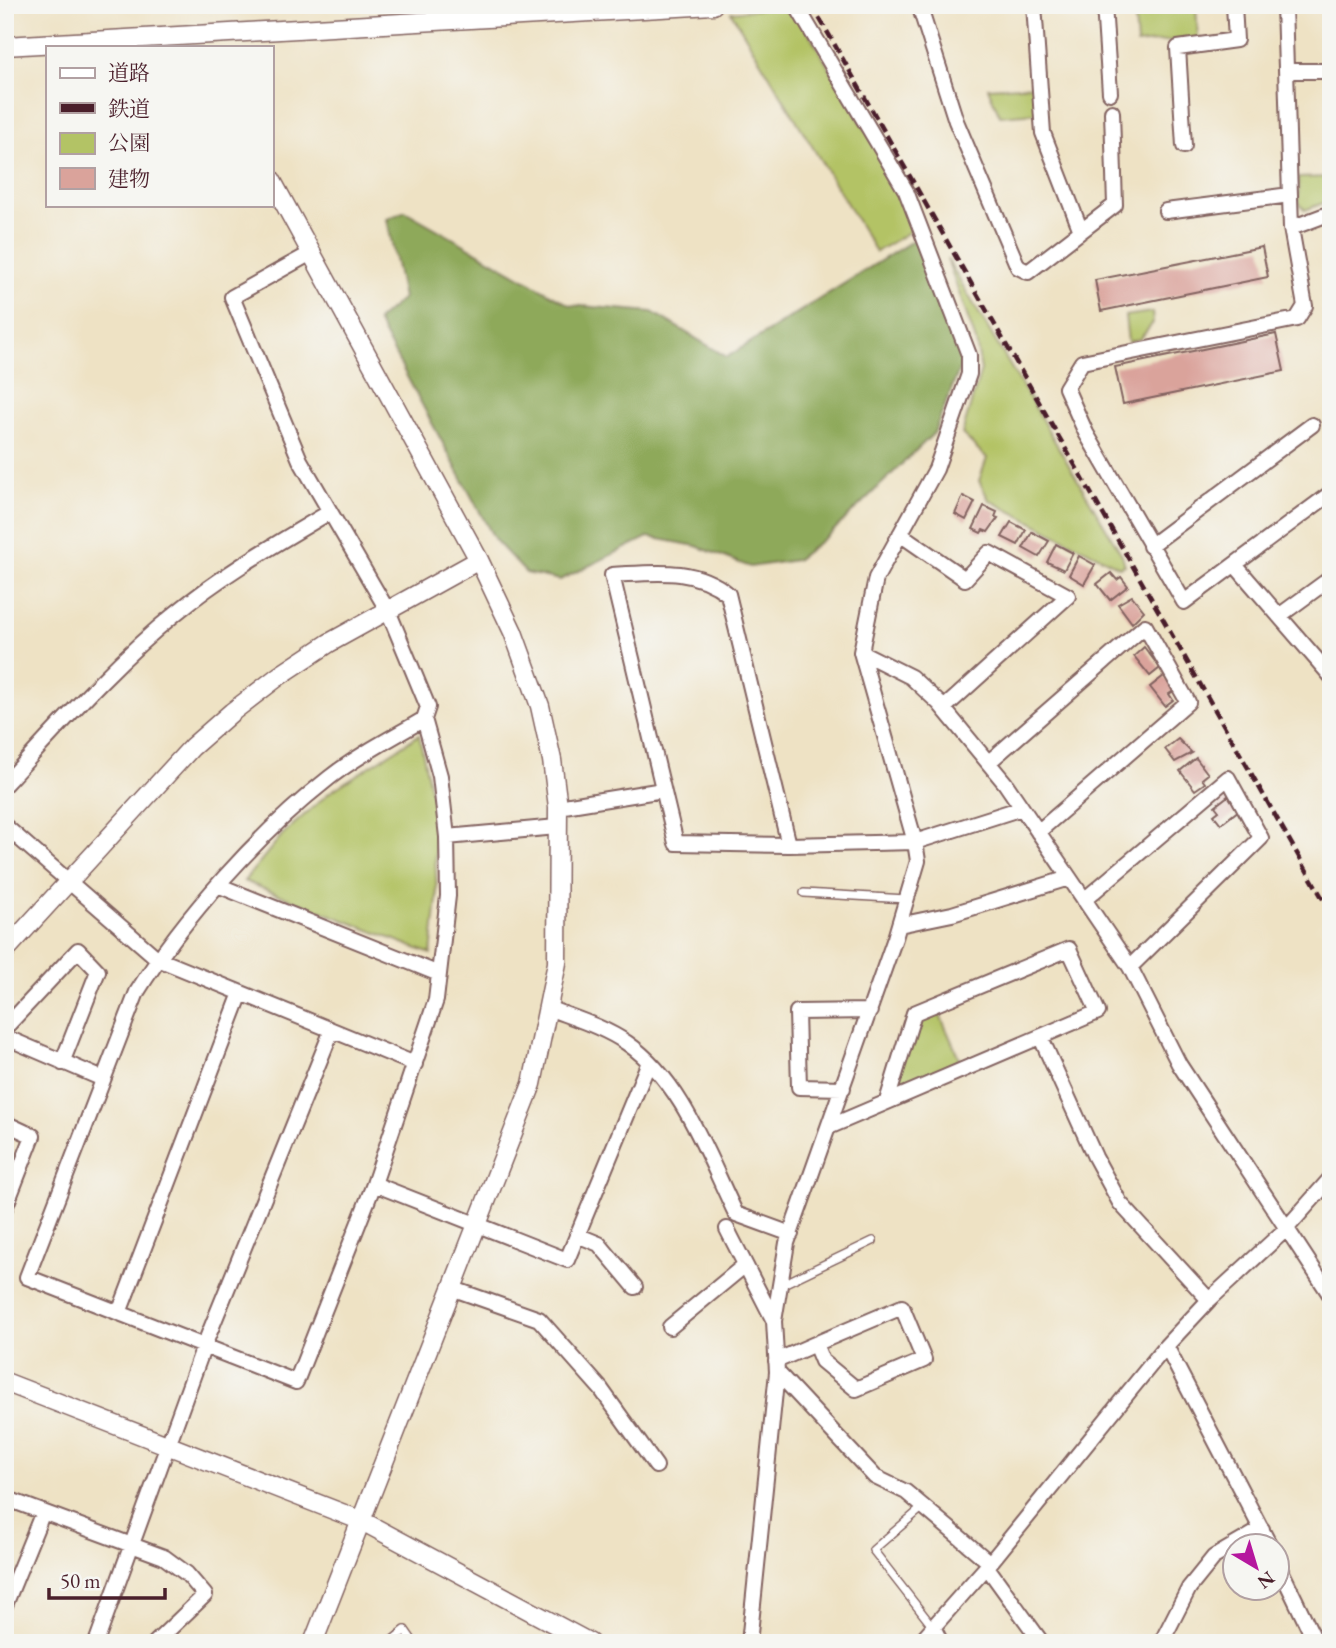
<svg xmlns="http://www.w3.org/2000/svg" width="1336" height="1648" font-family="'EB Garamond','Noto Serif JP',serif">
	<rect width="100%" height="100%" fill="#f6f6f2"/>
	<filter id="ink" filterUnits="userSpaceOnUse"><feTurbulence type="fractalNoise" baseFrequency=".0143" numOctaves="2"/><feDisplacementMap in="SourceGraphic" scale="14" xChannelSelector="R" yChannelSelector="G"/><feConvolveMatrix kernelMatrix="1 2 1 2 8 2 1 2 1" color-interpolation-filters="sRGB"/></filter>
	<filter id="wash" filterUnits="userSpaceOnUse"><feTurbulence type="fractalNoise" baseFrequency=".00686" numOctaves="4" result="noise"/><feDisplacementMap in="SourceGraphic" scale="28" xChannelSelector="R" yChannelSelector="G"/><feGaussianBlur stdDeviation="1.57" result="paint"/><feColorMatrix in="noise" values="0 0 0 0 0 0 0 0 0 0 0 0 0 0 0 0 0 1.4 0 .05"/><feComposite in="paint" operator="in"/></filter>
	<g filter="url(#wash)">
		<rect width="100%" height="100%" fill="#eee2c4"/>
		<!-- green -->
		<path fill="#b3c365" stroke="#7e7148" stroke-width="2" d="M1134 5H1196L1198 38 1137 44Z
			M793 6 901 190 914 229 876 252 731 12Z
			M1036 85 1037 113 1000 116 988 88Z
			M1331 177V200L1305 210 1299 203 1298 178Z
			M947 259 1122 555 1125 565 1119 567 989 500 979 481 987 458 962 434 981 370 976 341Z
			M1152 312 1153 323 1140 339 1128 342 1125 316Z
			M419 735 433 803 437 899 431 954 244 881 282 835 330 792Z
			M936 1006 960 1060 904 1085 898 1073 916 1020Z"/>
		<!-- forest -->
		<path fill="#8ea95a" stroke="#6c6442" stroke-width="2" d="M405 211 570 305 652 312 727 357 917 238 964 357 934 433 831 533 796 560 750 567 696 546 648 537 560 580 526 573 495 540 377 321 403 298 387 219Z"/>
		<g id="blocks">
			<!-- building -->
			<path fill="#daa39b" d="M1262 247 1268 277 1101 311 1095 280Z
				M1276 334 1284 371 1123 404 1115 367Z
				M963 496 975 502 966 520 955 514Z
				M984 506 997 512 995 517 998 518 988 532 983 530 981 533 973 529Z
				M1011 522 1026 530 1018 545 1002 537Z
				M1032 532 1049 541 1039 557 1023 548Z
				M1056 544 1073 553 1064 570 1047 562Z
				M1079 556 1095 565 1084 584 1069 575Z
				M1111 573 1117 580 1121 577 1128 586 1110 600 1097 584Z
				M1132 596 1144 611 1132 623 1118 604Z
				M1144 647 1160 668 1150 676 1134 656Z
				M1164 676 1175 690 1169 694 1173 700 1165 706 1150 687Z
				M1178 739 1192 753 1175 762 1165 749Z
				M1196 758 1208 774 1202 779 1205 783 1195 790 1180 771Z
				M1228 796 1239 810 1221 824 1214 815 1219 811 1215 806Z"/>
		</g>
	</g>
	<g filter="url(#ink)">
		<use href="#blocks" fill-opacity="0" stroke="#836361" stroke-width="2"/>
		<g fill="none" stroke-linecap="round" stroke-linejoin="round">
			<!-- service casing -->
			<g stroke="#836361" stroke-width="10">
				<path id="service" d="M804 893 906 899
					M781 1285 873 1241
					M923 1507 873 1550 933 1627
					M389 1643 405 1630 414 1643"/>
			</g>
			<!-- minor casing -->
			<g stroke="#836361" stroke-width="18">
				<path id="minor" d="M919 5 956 121 1018 267 1028 272 1115 205 1112 112
					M1034 5 1043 133 1081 231
					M1104 5 1110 93
					M1284 5 1291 228 1305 306 1297 319 1082 362 1066 388 1086 433 1184 602 1331 493
					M1287 71H1331
					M1184 146 1178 48 1236 40 1234 5
					M1166 211 1290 195
					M1291 228 1331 213
					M313 252 232 297 300 460 389 613 428 707 424 719 440 776 447 837 448 896 436 1000 374 1184 296 1382 27 1277 137 992C183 918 260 832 329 778 358 755 392 738 424 719
					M900 534 965 579 989 553 1068 596 944 708
					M1150 546 1312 425
					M1235 565 1331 676
					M1279 616 1331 578
					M861 652 911 677 939 703 1005 783 1130 967 1179 1064 1331 1296
					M989 762 1145 626 1188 702 1038 832
					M5 784C60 725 113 664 176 613 223 574 276 544 328 513
					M558 807 663 790
					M5 826 158 959 415 1064
					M447 837 557 827
					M789 845 728 594C694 566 653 573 612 575L676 843 789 845 915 842 1022 808
					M220 886 439 974
					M1084 900 1228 778 1261 838 1130 967
					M899 925 952 914 1069 878
					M548 1008C574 1018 604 1027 627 1043 683 1082 707 1155 736 1214L791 1234
					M5 1028 78 950 98 971 62 1063
					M5 1037 103 1079
					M1041 1038 1095 1157 1120 1203 1209 1300
					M843 1088 799 1087 797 1012 870 1011
					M5 1123 33 1136 5 1208
					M831 1126 1098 1012 1069 949 914 1013 887 1101
					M374 1184 567 1260 649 1062
					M727 1229 774 1321
					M577 1235 599 1244 635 1287
					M451 1288 539 1319 601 1389 656 1466
					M119 1313 241 993
					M670 1327 745 1265
					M1166 1346 1270 1546
					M776 1361 815 1344 822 1361 856 1389 924 1360 902 1307 815 1344
					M777 1372 875 1477 906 1492 990 1563
					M5 1498 164 1557 187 1574 205 1595 155 1643
					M1276 1560 1316 1643
					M987 1567 1042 1643
					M5 1605 43 1512
					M933 1627 941 1643
					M96 1643 204 1346 332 1030
					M749 1643 777 1372 774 1321 787 1243 895 938 918 861 915 842 861 652 876 578 936 469 969 374V355L906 191 796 5
					M919 1643 990 1563 1166 1346 1209 1300 1285 1230 1331 1178
					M1161 1643 1189 1588 1214 1557 1262 1529"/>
			</g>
			<!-- tertiary casing -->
			<g stroke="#836361" stroke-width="21">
				<path id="tertiary" d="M5 46 713 5
					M271 179 479 560 513 632 540 706 552 760 558 807 557 963 532 1084 313 1643
					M5 951 192 747 232 712 279 676 329 643 479 560
					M5 1382 362 1521 590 1643"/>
			</g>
			<!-- service -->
			<use href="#service" stroke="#fff" stroke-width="7"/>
			<!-- minor -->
			<use href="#minor" stroke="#fff" stroke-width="14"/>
			<!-- tertiary -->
			<use href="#tertiary" stroke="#fff" stroke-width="18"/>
			<!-- rail -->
			<path stroke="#4a1f2b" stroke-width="4.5" stroke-dasharray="10 5" stroke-linecap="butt" d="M812 5 1331 913"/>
		</g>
	</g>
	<!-- margin -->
	<rect width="1336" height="1648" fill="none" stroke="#f6f6f2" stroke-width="28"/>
	<!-- legend -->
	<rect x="46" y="46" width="228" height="161" fill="#f6f6f2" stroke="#b1a0a2" stroke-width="2"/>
	<rect x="60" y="68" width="35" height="10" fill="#ffffff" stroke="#b1a0a2" stroke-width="2"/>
	<text x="108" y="80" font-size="21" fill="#4a1f2b">道路</text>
	<rect x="60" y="103" width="35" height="10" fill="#4a1f2b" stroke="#b1a0a2" stroke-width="2"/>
	<text x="108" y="116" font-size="21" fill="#4a1f2b">鉄道</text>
	<rect x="60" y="133" width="35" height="21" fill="#b3c365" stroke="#b1a0a2" stroke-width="2"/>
	<text x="108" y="150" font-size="21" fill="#4a1f2b">公園</text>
	<rect x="60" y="168" width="35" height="21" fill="#daa39b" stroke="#b1a0a2" stroke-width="2"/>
	<text x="108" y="186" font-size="21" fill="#4a1f2b">建物</text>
	<!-- north arrow -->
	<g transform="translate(1256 1567) rotate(142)"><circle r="33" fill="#f6f6f2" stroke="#b1a0a2" stroke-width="2"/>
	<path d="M0-5L12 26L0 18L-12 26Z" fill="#b5179e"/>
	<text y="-10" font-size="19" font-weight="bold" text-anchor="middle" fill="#4a1f2b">N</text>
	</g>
	<!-- scale -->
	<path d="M49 1588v10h116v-10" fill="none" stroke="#4a1f2b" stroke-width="3.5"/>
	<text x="60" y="1588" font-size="21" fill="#4a1f2b" stroke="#f6f6f2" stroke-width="5" paint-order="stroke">50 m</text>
</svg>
